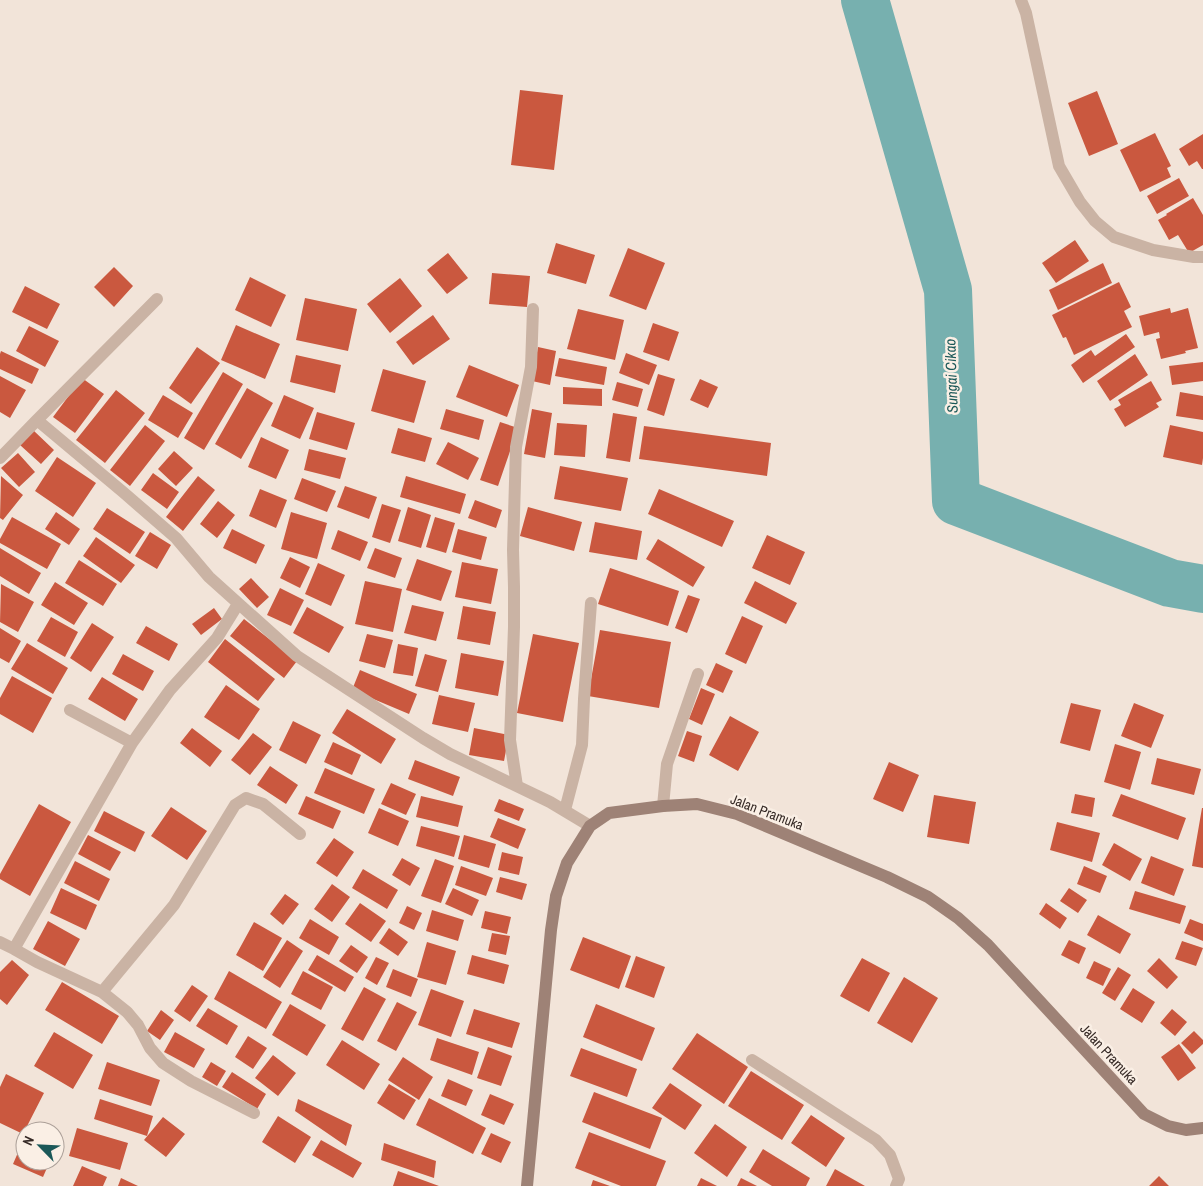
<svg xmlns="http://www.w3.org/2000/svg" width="1203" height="1186" font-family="'Archivo Narrow',sans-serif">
	<rect width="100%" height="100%" fill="#f2e4d9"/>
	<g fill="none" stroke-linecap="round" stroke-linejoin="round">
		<!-- river -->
		<path stroke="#77b0af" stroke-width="48" d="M865 0 948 290 956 501 1170 583 1203 589"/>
	</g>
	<!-- building -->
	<path fill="#ca583f" d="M520 90 563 95 554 170 511 165Z
		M1097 91 1118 144 1089 156 1068 103Z
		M1155 133 1171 166 1167 168 1171 177 1140 192 1120 150Z
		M1203 134V169H1202L1197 161 1189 166 1179 149Z
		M1179 178 1189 196 1157 214 1147 196Z
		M1193 198 1203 215V245L1189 253 1178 235 1169 240 1158 220 1167 215 1166 214Z
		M1075 240 1089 261 1056 283 1042 263Z
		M556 243 595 255 586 284 547 273Z
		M628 248 665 263 646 310 609 296Z
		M448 253 468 278 447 294 427 270Z
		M1103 263 1112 283 1058 310 1049 290Z
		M114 267 133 286 114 307 94 287Z
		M492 273 530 276 527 307 489 304Z
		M250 277 286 295 271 327 235 310Z
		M400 278 422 306 390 333 367 304Z
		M1119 282 1131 307 1124 311 1132 327 1074 355 1066 337 1063 338 1052 315Z
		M25 286 60 304 47 329 12 312Z
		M305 298 357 309 348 351 296 340Z
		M1170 308 1171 313 1188 308 1198 348 1185 351 1186 353 1161 359 1156 339 1160 338 1159 332 1144 336 1139 316Z
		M578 309 624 320 615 360 567 349Z
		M433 315 450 339 413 365 396 342Z
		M653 323 679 332 669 361 643 352Z
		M236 325 280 344 265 379 221 360Z
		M29 326 59 341 45 367 16 351Z
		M1126 334 1135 347 1083 383 1071 365 1091 350 1095 356Z
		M197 347 220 363 191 404 169 388Z
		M538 347 556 351 550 385 532 381Z
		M1 351 39 369 32 384 0 369V354Z
		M626 353 657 365 649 385 619 373Z
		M1135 354 1148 375 1110 401 1097 381Z
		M296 355 341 365 335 393 290 382Z
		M559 358 607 367 604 385 555 376Z
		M1203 362V381L1172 385 1169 366Z
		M469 365 519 385 507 417 456 397Z
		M383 369 426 381 414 423 371 411Z
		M223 372 243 384 204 450 184 438Z
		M658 374 675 379 664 416 647 410Z
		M0 376 26 390 10 418 0 412Z
		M82 378 104 394 75 433 53 417Z
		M700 379 718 387 708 408 690 400Z
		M1151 381 1162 400 1156 403 1159 407 1125 427 1114 409 1121 405 1118 400Z
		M617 382 643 389 638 407 612 400Z
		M563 387 602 389V406L563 404Z
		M247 388 273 403 241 459 215 444Z
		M116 390 145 413 105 463 76 440Z
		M1180 392 1203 396V420L1176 416Z
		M163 395 193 413 178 438 148 420Z
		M284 395 314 408 300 439 271 426Z
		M446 409 484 420 479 440 440 429Z
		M532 409 552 413 545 458 524 454Z
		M317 412 355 423 347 450 309 439Z
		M613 413 637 417 630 462 606 458Z
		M500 422 518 428 498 486 480 480Z
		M557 423 587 425 585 457 554 455Z
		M145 425 165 441 130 486 110 470Z
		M1170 425 1203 432V458L1202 465 1163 457Z
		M644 426 771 443 767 476 639 459Z
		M398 428 432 438 425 462 391 453Z
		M33 430 54 450 41 464 20 445Z
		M261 437 289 450 276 479 248 467Z
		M448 442 479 458 468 480 436 464Z
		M309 449 346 458 340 479 304 470Z
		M174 451 193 468 176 486 158 469Z
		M18 453 35 472 19 487 1 468Z
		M57 457 96 483 73 517 35 491Z
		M560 466 628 478 621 511 554 499Z
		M153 473 179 492 167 509 141 490Z
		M1 476 23 495 3 520 0 518Z
		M198 476 215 490 183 531 166 517Z
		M406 476 466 494 460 514 400 497Z
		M302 478 336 491 327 512 294 499Z
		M345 486 377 497 369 519 337 507Z
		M260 489 287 500 276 528 249 516Z
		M659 489 734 521 722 547 648 514Z
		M475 500 502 510 496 528 468 518Z
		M218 501 235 515 217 538 200 524Z
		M382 504 401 510 390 543 372 537Z
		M408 507 431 515 421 548 398 541Z
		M528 507 582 522 574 551 520 536Z
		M107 508 145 532 130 554 93 529Z
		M56 512 80 529 69 545 45 529Z
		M291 512 327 523 317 559 281 549Z
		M12 517 61 544 47 569 0 543V539Z
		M435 517 455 523 446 553 426 547Z
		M595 522 642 531 637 560 589 552Z
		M232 529 265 545 256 564 223 548Z
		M458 529 487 537 481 560 452 552Z
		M338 530 368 542 360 561 331 549Z
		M150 532 171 545 157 569 135 556Z
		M767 535 805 552 790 585 752 568Z
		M96 537 135 565 121 583 83 556Z
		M658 539 705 567 693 587 646 559Z
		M0 548 41 573 29 594 0 576Z
		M375 548 402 558 395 578 367 568Z
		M290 557 310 567 300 588 280 578Z
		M417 559 452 571 441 601 406 590Z
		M79 560 117 584 103 606 65 583Z
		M462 562 498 569 491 604 455 597Z
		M318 563 345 575 331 606 305 594Z
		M610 568 679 591 668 626 598 604Z
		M251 578 269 597 257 608 239 589Z
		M365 581 402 589 393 632 355 624Z
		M755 581 797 603 786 624 744 603Z
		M55 582 88 603 74 625 41 605Z
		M1 584 34 602 18 632 0 622Z
		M280 588 304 600 291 626 267 615Z
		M688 595 700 599 687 633 675 628Z
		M412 605 444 612 436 641 404 633Z
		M463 606 496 612 490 645 457 639Z
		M307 607 344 627 329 653 293 633Z
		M214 608 222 619 201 635 192 624Z
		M742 616 763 626 746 664 725 654Z
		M51 617 78 632 65 657 37 641Z
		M244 619 297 661 284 678 230 636Z
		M92 623 114 637 91 672 70 658Z
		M146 626 178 644 169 661 136 643Z
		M0 628 21 641 9 663 0 658Z
		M600 630 671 642 659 708 588 696Z
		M367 634 393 640 385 668 359 661Z
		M533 634 579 643 563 722 517 713Z
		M225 639 275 679 258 701 208 662Z
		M27 643 68 668 53 694 11 669Z
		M398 644 418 648 413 676 393 673Z
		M461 653 504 661 498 696 455 688Z
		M123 654 154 671 143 691 112 674Z
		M425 654 447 660 438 692 415 686Z
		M716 663 733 671 723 693 706 685Z
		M360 670 417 694 409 714 352 690Z
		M12 676 52 698 33 733 0 714V698Z
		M102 677 138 699 125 721 88 699Z
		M226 685 260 709 239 740 204 717Z
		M701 688 715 694 702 725 689 719Z
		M439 695 475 703 468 732 432 724Z
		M1071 703 1101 710 1090 751 1060 743Z
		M1134 703 1164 715 1151 748 1121 736Z
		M347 709 396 739 381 764 332 733Z
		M730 716 759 732 738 771 709 755Z
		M293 721 321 735 306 764 279 750Z
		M192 728 222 751 210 767 180 743Z
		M474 728 509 735 504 761 469 755Z
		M687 731 702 736 694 762 678 756Z
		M253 733 272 747 250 775 231 760Z
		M333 742 361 755 352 775 324 762Z
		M1115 744 1141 752 1130 790 1104 782Z
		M1157 758 1201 769 1194 795 1151 784Z
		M415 760 460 777 453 796 408 779Z
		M889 762 919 775 903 812 873 799Z
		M270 766 298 785 286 804 257 785Z
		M325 768 375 789 364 814 314 793Z
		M391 783 416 794 406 815 381 804Z
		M1075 794 1095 798 1092 817 1071 813Z
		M1121 794 1186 818 1178 840 1112 816Z
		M934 795 976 802 969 844 927 837Z
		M306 796 341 811 333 829 298 814Z
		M421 796 463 806 458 827 416 817Z
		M499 799 524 809 519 821 494 811Z
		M39 804 71 822 30 896 0 879V874Z
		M171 807 207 831 187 860 151 836Z
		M379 808 409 821 398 846 368 833Z
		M1202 808H1203V868L1192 866Z
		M104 811 145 832 135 852 94 831Z
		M498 818 526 829 518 849 490 837Z
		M1057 822 1100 833 1092 862 1050 850Z
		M421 826 460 836 454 857 416 846Z
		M88 835 121 852 110 871 78 854Z
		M464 835 496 844 489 868 458 859Z
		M334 838 354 852 337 877 316 863Z
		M1114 843 1142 859 1130 881 1102 865Z
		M502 852 523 857 519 875 498 870Z
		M1151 856 1184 869 1174 896 1141 883Z
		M402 858 420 868 410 886 392 875Z
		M435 859 454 866 441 903 421 896Z
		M75 861 110 879 99 901 64 883Z
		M461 866 493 878 486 896 455 885Z
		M1084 866 1107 876 1100 893 1077 884Z
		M363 869 398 890 387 909 352 888Z
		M500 877 527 884 522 900 496 892Z
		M332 884 350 897 332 922 314 909Z
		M61 888 97 905 86 930 50 913Z
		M453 888 479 900 472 916 445 904Z
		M1069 888 1087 900 1078 913 1060 901Z
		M1135 891 1186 906 1180 924 1129 909Z
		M285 894 299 904 283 925 270 914Z
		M360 903 386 921 371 942 345 924Z
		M1046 903 1067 918 1060 929 1039 914Z
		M407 906 422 913 414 930 399 923Z
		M432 910 464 920 458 941 426 931Z
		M485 911 511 917 507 934 481 928Z
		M1098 915 1131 934 1120 954 1087 935Z
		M310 919 339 937 329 955 299 938Z
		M1190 919 1203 924V941L1184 933Z
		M48 921 80 939 65 966 33 949Z
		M254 922 282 938 263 971 236 955Z
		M389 928 408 942 398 956 379 943Z
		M492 933 510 936 506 955 488 951Z
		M583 937 631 956 619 989 570 970Z
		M287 940 303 951 280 988 263 977Z
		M1069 940 1086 948 1079 964 1061 955Z
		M1182 941 1203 948 1196 966 1175 959Z
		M427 942 456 951 446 985 417 977Z
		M351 945 368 957 357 973 339 961Z
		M317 955 354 977 345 992 308 970Z
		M472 955 509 965 504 984 467 974Z
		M636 956 665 967 654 998 625 987Z
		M376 957 389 963 377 985 365 978Z
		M862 958 890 973 869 1012 840 996Z
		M1159 958 1178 977 1167 989 1147 971Z
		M12 960 29 975 7 1005 0 999V972Z
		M1094 961 1111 969 1103 986 1086 978Z
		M1118 967 1131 975 1115 1001 1102 993Z
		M393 969 418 979 411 997 386 987Z
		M229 971 282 1002 266 1029 214 999Z
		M303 971 333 987 321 1010 291 994Z
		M904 977 938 998 912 1043 877 1023Z
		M62 982 119 1016 102 1044 45 1010Z
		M192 985 208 996 190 1022 174 1011Z
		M364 987 386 999 363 1041 341 1029Z
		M1133 988 1155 1002 1142 1023 1120 1009Z
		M431 989 464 1001 451 1037 418 1025Z
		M397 1002 417 1012 396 1051 377 1041Z
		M290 1004 326 1025 307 1056 272 1035Z
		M596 1004 655 1028 642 1061 583 1037Z
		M208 1008 238 1026 227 1045 196 1026Z
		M474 1009 520 1023 512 1048 466 1034Z
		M1172 1009 1187 1022 1175 1036 1160 1023Z
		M161 1010 174 1020 160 1040 147 1031Z
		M1194 1031 1203 1040V1044L1192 1054 1181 1043Z
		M54 1032 93 1055 73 1089 34 1066Z
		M175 1032 205 1049 194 1068 164 1052Z
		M697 1033 748 1067 724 1104 672 1069Z
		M248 1036 267 1048 253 1069 235 1057Z
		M437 1038 479 1052 472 1075 430 1060Z
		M342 1040 380 1064 364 1090 326 1065Z
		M1179 1044 1196 1068 1178 1081 1161 1057Z
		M488 1047 512 1056 501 1086 477 1078Z
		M581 1048 637 1069 627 1097 570 1076Z
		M273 1055 296 1073 278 1096 255 1078Z
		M403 1057 433 1077 419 1100 388 1080Z
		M107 1062 160 1080 151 1106 98 1089Z
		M211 1062 226 1071 217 1086 202 1077Z
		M751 1071 804 1105 782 1140 728 1106Z
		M232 1072 266 1094 257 1109 222 1087Z
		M6 1074 44 1093 23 1134 0 1123V1087Z
		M448 1079 473 1090 466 1106 441 1096Z
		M670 1083 702 1105 685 1130 652 1108Z
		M389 1084 416 1100 404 1120 377 1103Z
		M594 1092 662 1118 650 1149 582 1122Z
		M490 1094 514 1104 504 1125 481 1115Z
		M429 1098 486 1128 473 1154 416 1125Z
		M100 1099 153 1116 147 1136 94 1119Z
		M298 1099 352 1125 346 1146 295 1111Z
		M811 1115 845 1138 826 1167 791 1143Z
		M278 1116 311 1137 295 1163 262 1142Z
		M163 1117 185 1134 166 1157 144 1140Z
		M715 1124 747 1147 727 1177 694 1153Z
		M77 1128 128 1143 120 1170 69 1156Z
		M589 1132 666 1161 656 1186H621L575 1168Z
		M491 1133 511 1142 501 1163 481 1154Z
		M321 1140 362 1163 353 1178 312 1155Z
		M23 1141 25 1142V1161H50L43 1177 13 1164Z
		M384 1143 436 1161 434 1178 381 1160Z
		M763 1149 810 1178 806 1186H772L749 1172Z
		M82 1166 107 1177 103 1186H73Z
		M835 1169 865 1186H826Z
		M398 1171 439 1186H393Z
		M1159 1176 1169 1186H1149Z
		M121 1178 138 1186H118Z
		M701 1178 717 1186H697Z
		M741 1178 757 1186H737Z
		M593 1180 610 1186H591Z"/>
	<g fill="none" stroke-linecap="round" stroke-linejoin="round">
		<!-- lane -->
		<path stroke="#cab3a4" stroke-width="12" d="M752 1060 876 1140 890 1155 899 1179 896 1186"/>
		<!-- street -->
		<path stroke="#cab3a4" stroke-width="12" d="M1021 0 1026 13 1059 166 1080 202 1095 221 1114 237 1153 250 1194 257H1203
			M37 420 157 299
			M0 458 37 420 123 492 176 538 209 577 297 656 423 738 450 754 550 802 590 826
			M70 710 132 743
			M517 786 510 740 514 627V587L513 550 516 447 531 367 533 309
			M663 806 667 764 698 674
			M565 810 582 745 584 699 591 603
			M0 942 14 949 37 962 102 992 127 1012 138 1025 150 1048 163 1063 191 1081 254 1113
			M14 949 132 743 170 690 217 638 238 604
			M102 992 174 905 235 805 246 798 263 804 300 834"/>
		<!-- secondary -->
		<path stroke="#9e8276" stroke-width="12" d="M527 1186 551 930 556 896 567 863 590 826 609 813 663 806 697 804 737 814 887 877 928 897 958 918 988 945 1144 1114 1168 1126 1186 1130 1203 1128"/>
	</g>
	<g text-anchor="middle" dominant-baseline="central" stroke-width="5" stroke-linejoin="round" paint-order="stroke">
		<!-- street labels -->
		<g font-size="14" fill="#362a26" stroke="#faefe5">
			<text transform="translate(767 812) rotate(21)">Jalan Pramuka</text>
			<text transform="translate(1109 1054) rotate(47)">Jalan Pramuka</text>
		</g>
		<!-- water labels -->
		<g font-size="15" font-style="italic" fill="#1b5858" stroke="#faefe5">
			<text transform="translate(951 376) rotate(-92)">Sungai Cikao</text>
		</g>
	</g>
	<!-- north arrow -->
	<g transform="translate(40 1146) rotate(294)"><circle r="24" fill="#faefe5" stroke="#aca099"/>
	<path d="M0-4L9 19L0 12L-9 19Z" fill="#1b5858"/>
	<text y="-8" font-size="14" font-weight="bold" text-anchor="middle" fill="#362a26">N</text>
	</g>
</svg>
